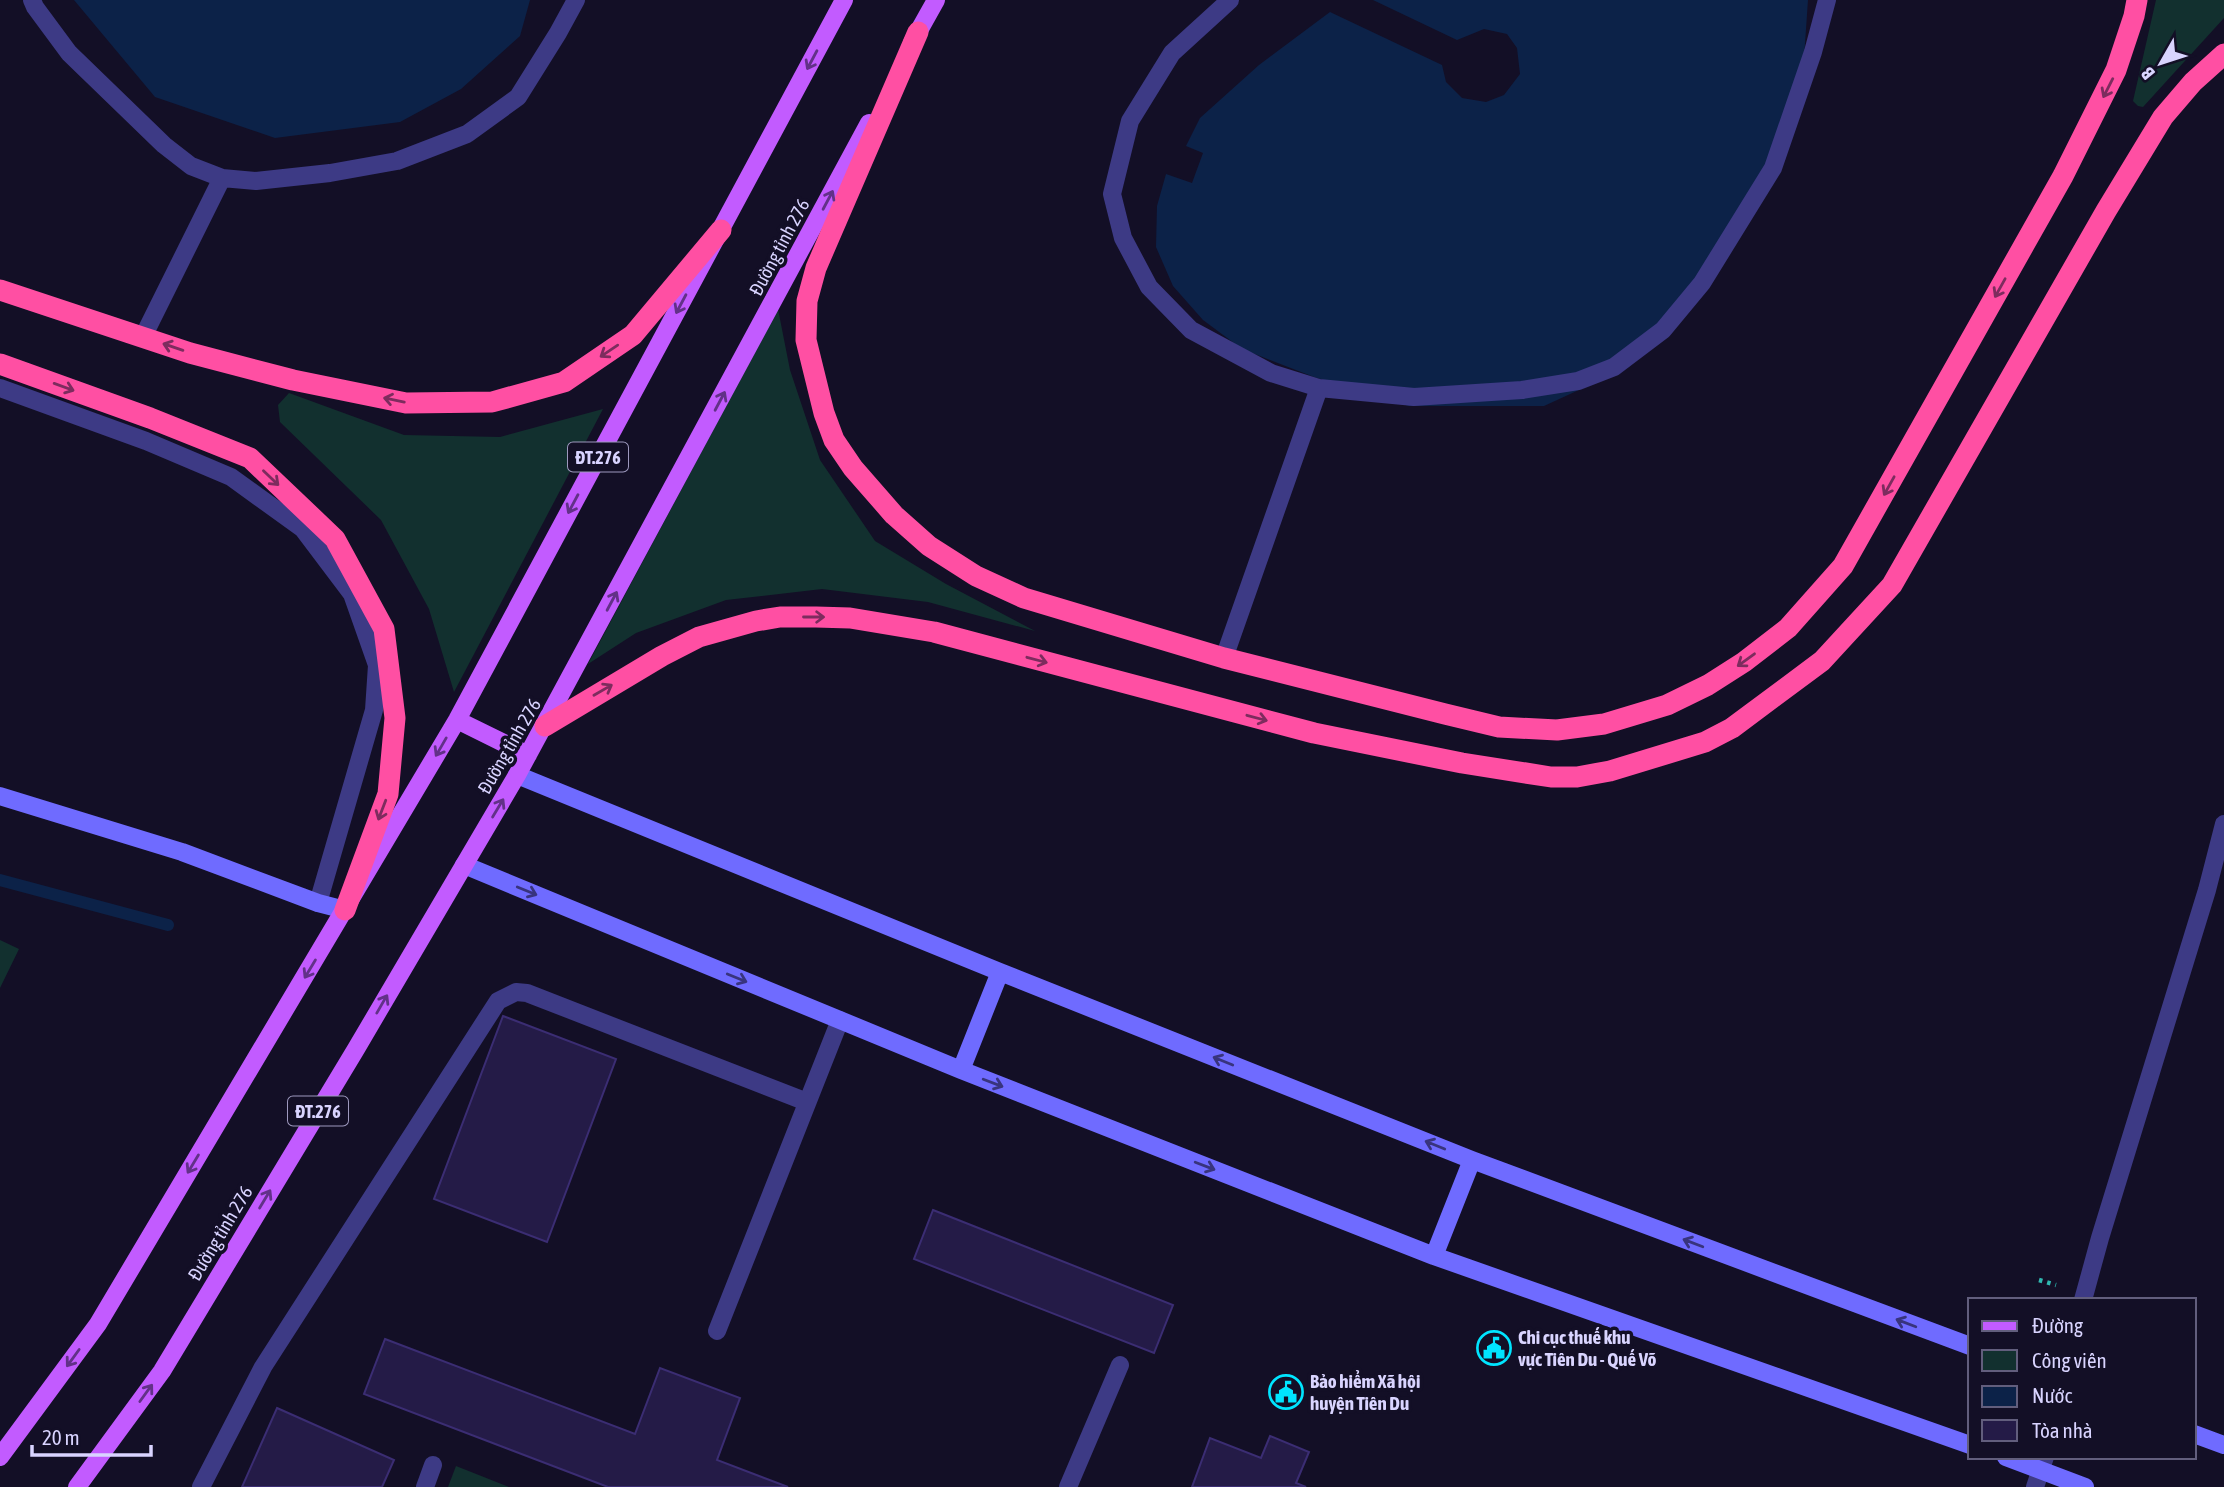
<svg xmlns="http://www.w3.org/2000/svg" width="2224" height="1487" font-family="'Asap Condensed',sans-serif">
	<rect width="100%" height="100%" fill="#130f26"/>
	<!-- green -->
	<path fill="#12302f" d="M2156 0H2224V18L2143 107 2138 106 2133 101Z
		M778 309 790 370 820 460 875 541 946 584 1035 631 928 602 822 589 726 600 636 633 588 664Z
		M289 393 404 435 500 437 603 409 454 692 429 609 381 520 280 422 278 405Z
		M0 940 19 949 0 988Z
		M456 1466 509 1487H448Z"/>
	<!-- water -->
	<path fill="#0c2248" d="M74 0H530L520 36 461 89 400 122 275 138 155 97Z
		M1373 0H1808L1804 58 1768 165 1697 280 1629 367 1544 406H1409L1314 377 1242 349 1203 320 1173 286 1156 247 1157 206 1166 174 1192 183 1203 153 1186 146 1200 118 1259 65 1330 12 1442 65 1446 82 1462 98 1486 102 1504 95 1520 74 1517 48 1507 34 1484 29 1457 40Z"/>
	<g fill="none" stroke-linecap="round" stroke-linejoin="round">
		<!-- stream -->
		<path stroke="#0c2248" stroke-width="12" d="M0 880 168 925"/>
	</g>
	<!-- building -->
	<path fill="#241b47" stroke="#3b2d73" stroke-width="2" d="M503 1016 616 1059 547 1242 434 1199Z
		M933 1210 1173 1305 1154 1353 914 1259Z
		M385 1339 635 1434 660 1368 740 1398 717 1460 788 1487H608L364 1394Z
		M277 1408 394 1460 382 1487H242Z
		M1270 1436 1309 1452 1296 1483 1306 1487H1192L1210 1438 1261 1458Z"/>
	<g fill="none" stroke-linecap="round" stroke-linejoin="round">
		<!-- path -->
		<path stroke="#2fb8b0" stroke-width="4.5" stroke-dasharray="3.5 5" stroke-linecap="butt" d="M2039 1280 2056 1285"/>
		<!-- lane -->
		<path stroke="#3d3a85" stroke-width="18" d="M32 0 35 7 69 53 164 145 191 166 222 178 256 181 330 173 397 161 467 134 518 97 558 33 576 0
			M1230 0 1172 53 1130 121 1112 194 1123 238 1149 287 1191 330 1271 373 1319 388 1414 397 1522 390 1578 381 1614 367 1663 330 1702 283 1773 168 1813 52 1827 0
			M143 337 222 178
			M1224 658 1319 388
			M717 1331 840 1020
			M201 1487 263 1367 498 1001 516 992 527 993 807 1102
			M425 1487 433 1465
			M1068 1487 1120 1365"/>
		<!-- street -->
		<path stroke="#3d3a85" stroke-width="18" d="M0 388 146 441 231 477 303 529 352 594 377 665 374 710 318 903
			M2083 1300 2100 1238 2207 890 2224 824
			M2035 1487 2045 1457"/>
		<!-- secondary -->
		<path stroke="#6f6bff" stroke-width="18" d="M517 775 1000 972 1472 1160 1970 1346
			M0 796 182 852 318 903 345 910
			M464 865 961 1070 1434 1256 1970 1445
			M961 1070 1000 972
			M1434 1256 1472 1160
			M2194 1434 2224 1445
			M2006 1457 2085 1487"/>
		<!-- primary -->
		<path stroke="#c25bff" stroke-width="18" d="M912 43 936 0
			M457 720 528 755
			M0 1457 98 1324 457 720 844 0
			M77 1487 162 1371 356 1049 517 775 869 123"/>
		<!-- highway -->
		<path stroke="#ff4fa3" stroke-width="21" d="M918 32 816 268 807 301 806 340 824 413 834 440 853 468 894 515 929 546 976 576 1024 598 1224 658 1445 714 1499 727 1557 730 1604 724 1667 705 1708 685 1744 662 1788 628 1843 566 2063 176 2116 70 2134 16 2137 0
			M0 290 190 353 293 380 406 403 492 402 564 382 633 335 721 230
			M0 364 150 418 250 458 335 539 384 629 395 718 388 794 345 910
			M545 726 662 656 699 637 756 621 780 617H816L850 618 934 632 1314 733 1462 763 1551 777H1577L1610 771 1705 742 1732 728 1822 661 1892 585 2106 211 2163 117 2193 82 2224 54"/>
	</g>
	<!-- one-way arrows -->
	<defs><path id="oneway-shaft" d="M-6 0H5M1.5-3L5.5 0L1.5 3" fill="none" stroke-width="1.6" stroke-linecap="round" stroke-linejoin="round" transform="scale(1.75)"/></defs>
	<g stroke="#623188">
		<use href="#oneway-shaft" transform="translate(812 60) rotate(118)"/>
		<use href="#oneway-shaft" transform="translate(828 200) rotate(-62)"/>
		<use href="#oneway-shaft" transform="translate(681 304) rotate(118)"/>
		<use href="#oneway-shaft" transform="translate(720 401) rotate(-62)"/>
		<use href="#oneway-shaft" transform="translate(573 504) rotate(118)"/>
		<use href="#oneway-shaft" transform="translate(612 601) rotate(-62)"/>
		<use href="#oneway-shaft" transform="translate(441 747) rotate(120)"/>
		<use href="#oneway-shaft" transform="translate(498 808) rotate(-59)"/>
		<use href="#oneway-shaft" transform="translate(310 969) rotate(121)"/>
		<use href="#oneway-shaft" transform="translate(382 1004) rotate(-60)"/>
		<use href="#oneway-shaft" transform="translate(193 1164) rotate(121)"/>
		<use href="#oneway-shaft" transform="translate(265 1199) rotate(-59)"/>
		<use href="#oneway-shaft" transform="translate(73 1358) rotate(126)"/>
		<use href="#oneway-shaft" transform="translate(146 1393) rotate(-54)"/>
	</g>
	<g stroke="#7d2c5e">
		<use href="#oneway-shaft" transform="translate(2108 88) rotate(117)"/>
		<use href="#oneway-shaft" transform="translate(2000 288) rotate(119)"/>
		<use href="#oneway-shaft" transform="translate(173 347) rotate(-161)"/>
		<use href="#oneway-shaft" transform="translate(609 351) rotate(146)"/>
		<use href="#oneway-shaft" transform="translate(64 387) rotate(20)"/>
		<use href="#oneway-shaft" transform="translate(394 400) rotate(-168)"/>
		<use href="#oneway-shaft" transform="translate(271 478) rotate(44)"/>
		<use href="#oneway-shaft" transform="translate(1889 486) rotate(119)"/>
		<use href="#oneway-shaft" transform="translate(814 617)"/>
		<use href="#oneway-shaft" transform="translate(1037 660) rotate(15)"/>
		<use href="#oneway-shaft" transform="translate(1746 660) rotate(144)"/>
		<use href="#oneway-shaft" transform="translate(603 690) rotate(-30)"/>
		<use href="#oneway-shaft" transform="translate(1257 718) rotate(15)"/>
		<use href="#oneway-shaft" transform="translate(382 810) rotate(111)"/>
	</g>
	<g stroke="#38347d">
		<use href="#oneway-shaft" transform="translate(527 891) rotate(22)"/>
		<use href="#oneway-shaft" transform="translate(737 978) rotate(22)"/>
		<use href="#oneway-shaft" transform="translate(1223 1061) rotate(-158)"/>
		<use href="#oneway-shaft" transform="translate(993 1083) rotate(21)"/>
		<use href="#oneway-shaft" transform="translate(1435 1145) rotate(-158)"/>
		<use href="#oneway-shaft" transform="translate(1205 1166) rotate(21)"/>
		<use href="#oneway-shaft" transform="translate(1693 1243) rotate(-159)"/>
		<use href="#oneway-shaft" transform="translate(1906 1323) rotate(-159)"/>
	</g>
	<!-- icons -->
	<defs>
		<g id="civic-ring" transform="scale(1.75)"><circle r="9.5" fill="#130f26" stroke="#00e5ff" stroke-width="1.5"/><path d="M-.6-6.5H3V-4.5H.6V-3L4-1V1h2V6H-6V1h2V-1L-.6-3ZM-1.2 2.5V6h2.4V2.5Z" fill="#00e5ff"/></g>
	</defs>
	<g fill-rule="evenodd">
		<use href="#civic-ring" x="1494" y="1348"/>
		<use href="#civic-ring" x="1286" y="1392"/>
	</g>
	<g text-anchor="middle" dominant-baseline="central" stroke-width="7" stroke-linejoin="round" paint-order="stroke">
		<!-- shield labels -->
		<g fill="#130f26" stroke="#9e99be" stroke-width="2">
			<rect x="568" y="442.5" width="60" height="29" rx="5"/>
			<rect x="288" y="1096.5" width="60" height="29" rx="5"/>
		</g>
		<g font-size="18" font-weight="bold" fill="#d9d4ff">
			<text x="598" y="457">ĐT.276</text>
			<text x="318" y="1111">ĐT.276</text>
		</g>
		<!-- street labels -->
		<g font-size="19" fill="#d9d4ff" stroke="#130f26">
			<text transform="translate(779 247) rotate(-62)">Đường tỉnh 276</text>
			<text transform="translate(509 746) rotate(-60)">Đường tỉnh 276</text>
			<text transform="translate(220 1233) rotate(-59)">Đường tỉnh 276</text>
		</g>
		<!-- poi labels -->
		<g font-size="19" font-weight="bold" fill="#d9d4ff" stroke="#130f26" text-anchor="start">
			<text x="1518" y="1337">Chi cục thuế khu<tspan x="1518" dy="22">vực Tiên Du - Quế Võ</tspan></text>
			<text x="1310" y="1381">Bảo hiểm Xã hội<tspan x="1310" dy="22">huyện Tiên Du</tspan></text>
		</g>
	</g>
	<!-- legend -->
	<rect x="1968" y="1298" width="228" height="161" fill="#130f26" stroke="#625e7d" stroke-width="2"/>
	<rect x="1982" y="1321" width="35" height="10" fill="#c25bff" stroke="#625e7d" stroke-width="2"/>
	<text x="2032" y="1333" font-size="21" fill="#d9d4ff">Đường</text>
	<rect x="1982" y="1350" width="35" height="21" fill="#12302f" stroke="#625e7d" stroke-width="2"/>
	<text x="2032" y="1368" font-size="21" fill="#d9d4ff">Công viên</text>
	<rect x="1982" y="1386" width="35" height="21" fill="#0c2248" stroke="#625e7d" stroke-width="2"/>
	<text x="2032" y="1403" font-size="21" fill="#d9d4ff">Nước</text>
	<rect x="1982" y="1420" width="35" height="21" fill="#241b47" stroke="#625e7d" stroke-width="2"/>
	<text x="2032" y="1438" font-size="21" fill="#d9d4ff">Tòa nhà</text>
	<!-- north arrow -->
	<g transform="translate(2161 63) rotate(231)" stroke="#130f26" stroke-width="5" paint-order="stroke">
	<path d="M0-5L12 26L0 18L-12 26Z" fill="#d9d4ff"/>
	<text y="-10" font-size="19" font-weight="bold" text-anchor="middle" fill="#d9d4ff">B</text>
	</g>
	<!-- scale -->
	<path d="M32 1445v10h119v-10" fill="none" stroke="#d9d4ff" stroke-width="3.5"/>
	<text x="42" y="1445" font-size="21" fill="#d9d4ff" stroke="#130f26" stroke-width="5" paint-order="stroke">20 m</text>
</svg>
